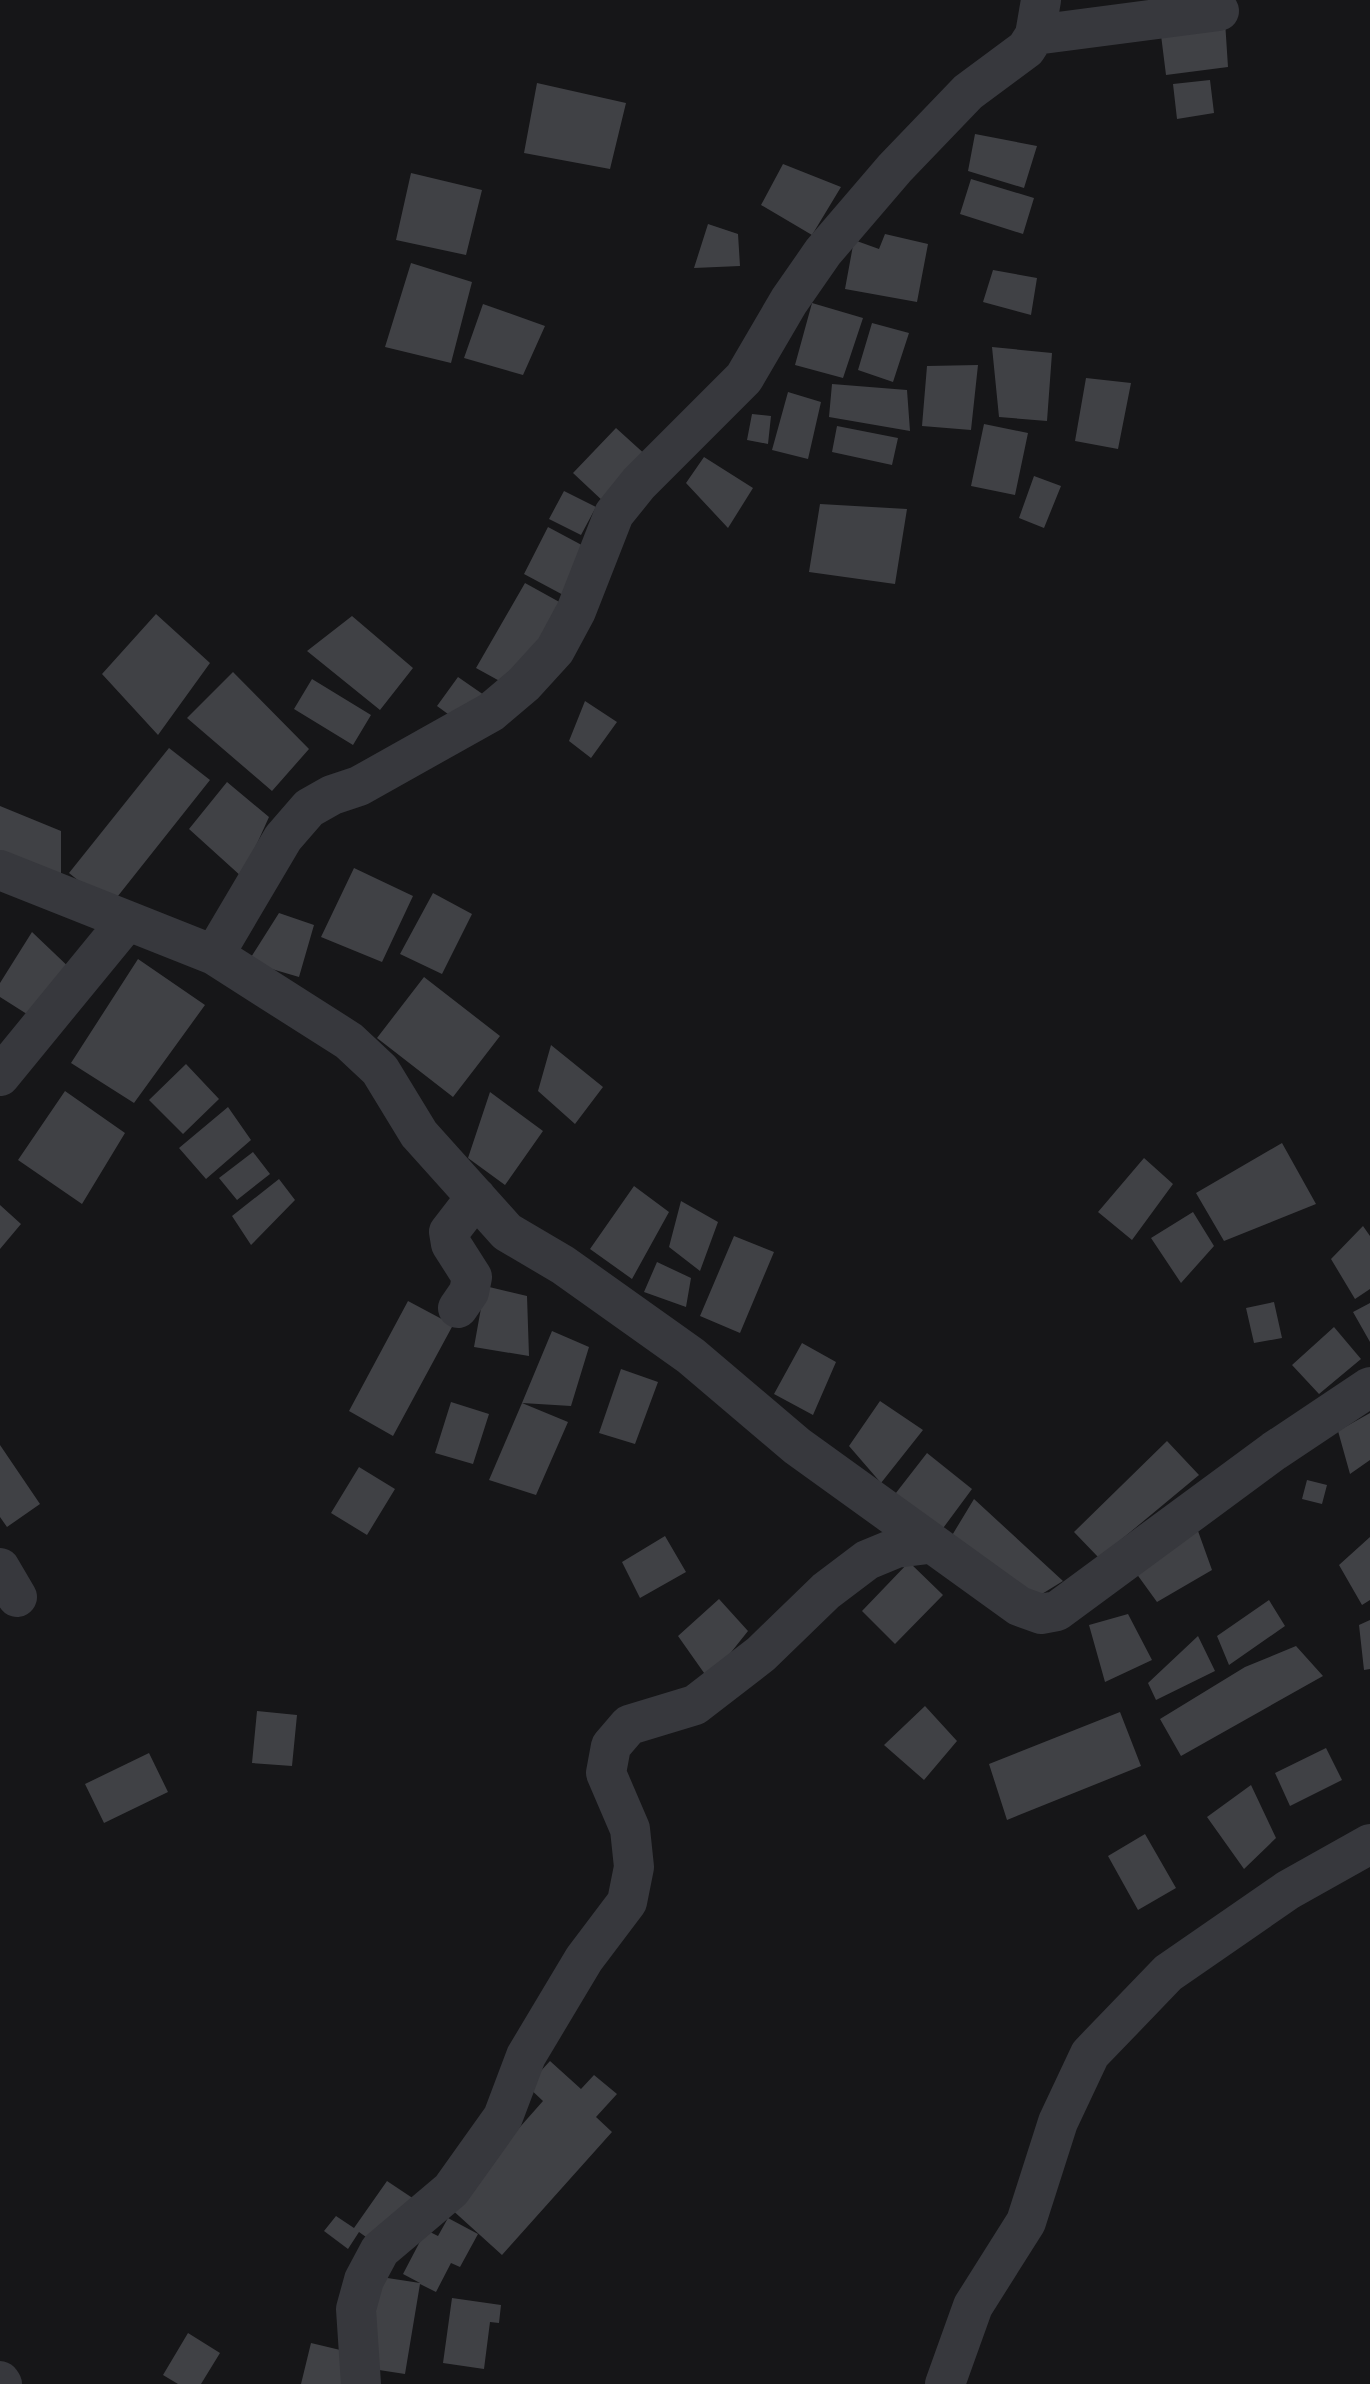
<svg xmlns="http://www.w3.org/2000/svg" width="1370" height="2384" font-family="Barlow,sans-serif">
	<rect width="100%" height="100%" fill="#161618"/>
	<!-- building -->
	<path fill="#404145" d="M1225 21 1228 67 1166 75 1160 27Z
		M1210 80 1214 113 1177 119 1173 84Z
		M537 83 626 103 610 169 524 153Z
		M975 134 1037 146 1024 188 968 171Z
		M783 164 841 187 812 235 761 205Z
		M411 173 482 190 466 255 396 240Z
		M971 179 1034 198 1023 234 960 214Z
		M708 224 738 234 740 266 694 268Z
		M885 234 928 244 917 302 845 289 854 240 879 249Z
		M411 263 472 282 451 363 385 347Z
		M993 270 1037 278 1031 315 983 302Z
		M812 303 863 318 843 378 795 365Z
		M483 304 545 326 523 375 464 358Z
		M872 323 909 333 893 382 858 370Z
		M992 347 1052 353 1047 421 999 417Z
		M978 365 971 430 922 426 927 366Z
		M1086 378 1131 383 1118 449 1075 441Z
		M832 384 907 390 910 431 829 417Z
		M788 392 821 402 808 459 772 450Z
		M752 414 771 416 768 444 747 440Z
		M984 424 1028 433 1015 495 971 486Z
		M837 426 898 438 892 465 832 452Z
		M616 428 648 457 605 503 573 473Z
		M704 457 753 488 728 528 686 483Z
		M1034 476 1061 486 1044 528 1019 518Z
		M564 491 596 507 581 535 549 519Z
		M820 504 907 509 895 584 809 572Z
		M548 527 591 550 567 597 524 574Z
		M525 583 563 604 514 689 476 668Z
		M156 614 210 663 158 735 102 674Z
		M352 616 413 668 380 710 307 651Z
		M233 672 309 749 272 791 187 718Z
		M458 677 484 695 463 725 437 706Z
		M312 679 371 715 353 745 294 709Z
		M585 701 617 722 591 758 569 741Z
		M169 748 210 780 110 906 69 873Z
		M227 782 269 817 242 877 189 829Z
		M0 806 61 831V885L0 860Z
		M354 868 413 896 382 962 321 937Z
		M433 893 472 914 442 974 400 954Z
		M279 913 314 925 299 977 248 962Z
		M32 932 75 973 30 1016 0 997V983Z
		M138 959 205 1005 134 1103 71 1063Z
		M424 977 500 1036 453 1097 377 1038Z
		M551 1045 603 1087 575 1124 538 1091Z
		M186 1064 219 1099 183 1134 149 1100Z
		M65 1091 125 1133 82 1204 18 1160Z
		M490 1092 543 1131 505 1185 468 1158Z
		M228 1107 251 1140 206 1179 179 1148Z
		M1282 1143 1316 1204 1224 1241 1196 1193Z
		M253 1152 270 1174 237 1200 219 1178Z
		M1144 1158 1173 1184 1132 1240 1098 1212Z
		M279 1179 295 1200 251 1245 232 1216Z
		M634 1186 669 1212 632 1279 590 1249Z
		M681 1201 718 1222 700 1271 669 1247Z
		M0 1205 21 1224 0 1249Z
		M1193 1212 1214 1246 1181 1283 1151 1238Z
		M1363 1226 1370 1236V1289L1355 1299 1331 1259Z
		M734 1236 774 1252 740 1333 700 1316Z
		M657 1262 691 1278 686 1307 644 1292Z
		M485 1286 527 1296 529 1356 474 1347Z
		M408 1301 453 1325 393 1436 349 1411Z
		M1274 1302 1282 1338 1254 1343 1246 1308Z
		M1370 1303V1342L1353 1312Z
		M1334 1327 1361 1359 1319 1394 1292 1365Z
		M552 1331 589 1347 571 1406 522 1403Z
		M802 1343 836 1362 813 1415 774 1394Z
		M621 1369 658 1382 635 1444 599 1433Z
		M880 1401 923 1430 881 1483 849 1446Z
		M451 1402 489 1414 473 1464 435 1453Z
		M522 1403 568 1422 536 1495 489 1480Z
		M1370 1413V1460L1350 1474 1338 1431Z
		M1167 1441 1199 1475 1099 1558 1074 1532Z
		M0 1445 40 1504 7 1527 0 1517Z
		M927 1453 972 1489 938 1535 892 1498Z
		M359 1467 395 1489 367 1535 331 1513Z
		M1307 1480 1327 1485 1322 1504 1302 1499Z
		M974 1499 1063 1581 1037 1597 948 1542Z
		M1198 1531 1212 1570 1157 1602 1136 1573Z
		M665 1536 686 1572 640 1598 622 1562Z
		M1370 1537V1600L1362 1605 1339 1565Z
		M909 1562 943 1595 895 1644 862 1611Z
		M719 1599 748 1631 709 1680 678 1636Z
		M1269 1600 1285 1626 1229 1665 1217 1636Z
		M1128 1614 1152 1660 1105 1682 1089 1625Z
		M1370 1620V1669L1364 1670 1359 1625Z
		M1198 1636 1215 1671 1156 1700 1148 1683Z
		M1296 1646 1323 1676 1181 1756 1160 1719 1245 1667Z
		M925 1706 957 1741 924 1780 884 1745Z
		M257 1711 297 1715 292 1766 252 1763Z
		M1120 1712 1141 1766 1007 1820 989 1764Z
		M1326 1748 1342 1780 1290 1806 1275 1773Z
		M149 1753 168 1792 104 1823 85 1784Z
		M1251 1785 1276 1838 1244 1869 1207 1817Z
		M1145 1834 1176 1888 1138 1910 1108 1856Z
		M550 2061 581 2089 594 2075 617 2094 596 2117 612 2132 502 2255 449 2207 543 2101 527 2086Z
		M387 2181 414 2199 380 2247 359 2232 348 2249 324 2231 336 2216 354 2228Z
		M448 2218 478 2234 460 2267 451 2263 436 2292 420 2284 405 2374 366 2368 381 2277 420 2283 403 2274 426 2230 438 2236Z
		M452 2298 501 2305 499 2323 490 2322 484 2369 443 2363Z
		M188 2333 220 2353 201 2384H178L163 2375Z
		M311 2343 357 2354 350 2384H301Z"/>
	<g fill="none" stroke-linecap="round" stroke-linejoin="round">
		<!-- minor -->
		<path stroke="#37383d" stroke-width="40" d="M1035 35 1219 11
			M0 870 214 955 349 1041 380 1070 419 1134 507 1232 563 1265 691 1356 797 1446 1019 1606 1041 1614 1057 1611 1274 1451 1370 1387
			M214 955 283 838 309 808 332 795 359 786 491 712 524 684 555 650 576 611 614 514 639 483 744 378 789 301 823 252 895 168 968 92 1026 49 1035 35 1041 0
			M0 1076 127 921
			M458 1308 469 1292 472 1277 451 1244 449 1232 476 1197
			M0 1568 17 1597
			M0 2381 2 2384
			M361 2384 356 2309 364 2280 380 2250 451 2190 503 2117 526 2056 584 1959 627 1902 634 1867 630 1829 606 1773 611 1746 629 1725 695 1705 761 1654 826 1591 867 1560 896 1548 928 1544
			M945 2384 973 2306 1026 2222 1058 2122 1090 2054 1168 1973 1288 1890 1370 1844"/>
	</g>
</svg>
